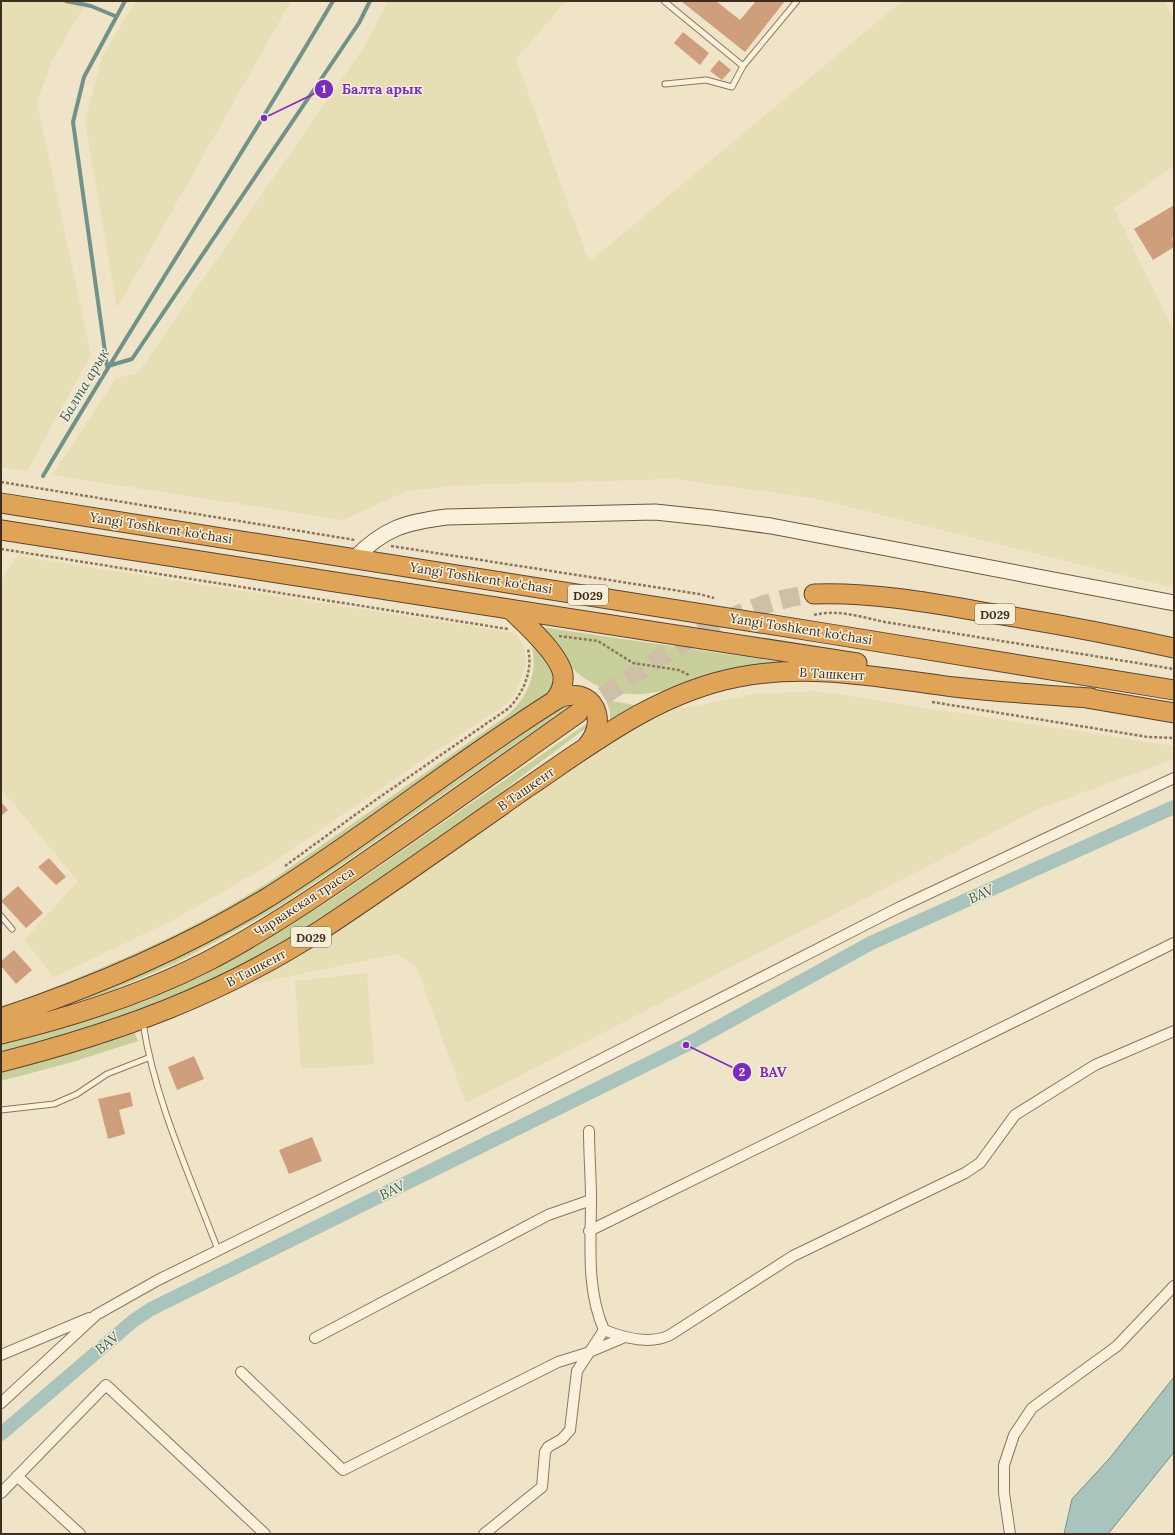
<svg xmlns="http://www.w3.org/2000/svg" width="1175" height="1535" font-family="Lora,serif">
	<rect width="100%" height="100%" fill="#f0e4c8"/>
	<!-- farmland -->
	<path fill="#e6deb5" d="M1 1H87L51 63 37 102 91 355 27 471 1 467Z
		M136 1H291L117 308 85 121 102 57Z
		M388 1H566L516 59 589 262 902 1H1165L1174 21V166L1114 208 1174 331V588L814 498 673 479 463 485 407 491 343 520 52 475 116 378 138 373 366 44Z
		M17 556 516 633 525 650 526 663 523 675 515 694 505 705 259 871 175 919 53 978 25 939 78 881 1 789V581Z
		M817 691 1174 746V759L1039 809 466 1103 416 966 396 954 249 985 350 924 623 734 664 712 753 694Z
		M367 973 374 1064 301 1069 295 981Z"/>
	<!-- green -->
	<path fill="#c9cf9b" d="M541 627 781 662V666C759 667 736 668 714 673 698 677 682 685 665 690 631 700 595 692 570 666 559 655 550 640 541 627Z
		M529 638 554 670 553 692 309 860 243 902 177 937 109 969 1 1009V1006C31 998 60 985 89 973 153 947 217 916 275 878L505 717C529 698 541 667 529 638Z
		M606 700 640 706 610 723V711Z
		M570 702 573 704 334 870 272 911 176 963 108 992 73 1003 72 1001 301 887Z
		M586 724V728C462 820 336 925 194 989 132 1018 67 1035 1 1053V1043L45 1032 233 958 281 931 338 895Z
		M135 1033 138 1041 69 1063 1 1081V1071L93 1046Z"/>
	<!-- water -->
	<path fill="#a9c4bc" stroke="#6f938a" d="M1174 1377V1452L1108 1534H1064L1072 1499 1109 1459Z"/>
	<g fill="none" stroke-linecap="round" stroke-linejoin="round">
		<!-- stream -->
		<path stroke="#6f938a" stroke-width="4" d="M66 1 91 6 115 16
			M107 366 73 122 84 77 125 1
			M108 366 132 359 359 23 370 1
			M43 476C137 316 239 161 333 1"/>
		<!-- canal -->
		<path stroke="#a9c4bc" stroke-width="14" d="M1 1434 133 1321 151 1309 686 1045 871 943 1174 807"/>
	</g>
	<!-- building -->
	<path fill="#cf9f7d" d="M681 1H716L740 20 756 1H785L745 52Z
		M683 32 709 53 700 65 674 43Z
		M719 60 731 70 722 80 710 71Z
		M1174 205V237L1172 238 1174 247 1153 260 1134 229Z
		M1 802 8 810 1 816Z
		M49 858 66 877 56 885 38 867Z
		M18 886 43 913 26 928 1 901Z
		M14 950 32 970 16 984 1 966V961Z
		M194 1056 204 1079 177 1090 168 1067Z
		M130 1092 133 1106 119 1110 125 1134 108 1139 98 1099Z
		M312 1137 322 1161 289 1174 279 1150Z"/>
	<g fill="none" stroke-linecap="round" stroke-linejoin="round">
		<!-- highway-tunnel -->
		<path stroke="#ccc0a6" stroke-width="19" stroke-dasharray="19 10" stroke-linecap="butt" d="M579 712C651 665 726 603 814 594"/>
		<!-- lane casing -->
		<g stroke="#8d765c" stroke-width="7">
			<path id="lane" d="M664 1 743 66 797 1
				M665 84 706 80 732 87 743 66
				M1 916 12 929
				M143 1023C155 1101 190 1176 218 1250
				M1 1110 54 1104 77 1094 107 1074 148 1058"/>
		</g>
		<!-- street casing -->
		<g stroke="#8d765c" stroke-width="12">
			<path id="street" d="M589 1131C589 1154 591 1177 591 1199 591 1243 586 1289 604 1330 624 1338 650 1345 670 1335L793 1256 965 1173 980 1163 1015 1115 1095 1065 1174 1031
				M589 1231 1174 943
				M315 1338 548 1215 591 1200
				M1 1355 89 1318
				M241 1372 343 1470 558 1362 587 1353 625 1337
				M1 1403 96 1315 158 1280 468 1127 898 908 1174 778
				M17 1476 80 1534
				M1 1493 106 1385 265 1534
				M484 1534 542 1487 545 1452 548 1447 562 1439 570 1430 577 1371 604 1330
				M1010 1534 1004 1493V1465L1014 1435 1032 1408 1117 1346 1174 1286"/>
		</g>
		<!-- secondary casing -->
		<g stroke="#6f573f" stroke-width="17">
			<path id="secondary" d="M354 559C384 528 406 522 447 517L655 512 712 518 771 526 1174 603"/>
		</g>
		<!-- highway casing -->
		<g stroke="#5b4430" stroke-width="21">
			<path id="highway" d="M1 503 824 633 1174 690
				M1 530 857 663
				M814 594C871 592 927 602 983 612 1047 622 1111 634 1174 648
				M511 610C526 624 560 655 563 675 564 685 560 694 554 701
				M1080 697 1174 713
				M1 1018C94 987 183 949 267 898 367 836 459 760 559 698 594 685 609 721 587 746
				M1 1034C72 1017 141 995 206 962 264 932 319 895 373 857 442 810 510 761 578 713
				M1 1062C116 1033 221 995 321 930 391 884 459 835 528 787 594 742 659 692 739 677 811 663 882 678 954 687 999 692 1045 695 1091 698"/>
		</g>
		<!-- path -->
		<path stroke="#8d765c" stroke-width="2.5" stroke-dasharray="3 2" stroke-linecap="butt" d="M1 482 355 540
			M391 546 699 594 714 598
			M1 549 508 629
			M814 615C838 609 861 617 885 622L1174 669
			M559 636 598 641 633 663 679 670 689 675
			M932 702 1148 737 1174 738
			M285 866 374 801 509 708C524 692 533 670 528 649"/>
		<!-- lane -->
		<use href="#lane" stroke="#faf1dc" stroke-width="5"/>
		<!-- street -->
		<use href="#street" stroke="#faf1dc" stroke-width="10"/>
		<!-- secondary -->
		<use href="#secondary" stroke="#faf1dc" stroke-width="15"/>
		<!-- highway -->
		<use href="#highway" stroke="#e0a458" stroke-width="19"/>
	</g>
	<g text-anchor="middle" dominant-baseline="central" stroke-width="3" stroke-linejoin="round" paint-order="stroke">
		<!-- shield labels -->
		<g fill="#f7eed8" stroke="#756857" stroke-width="1">
			<rect x="568" y="585" width="40" height="20" rx="3"/>
			<rect x="975" y="604" width="40" height="20" rx="3"/>
			<rect x="291" y="927" width="40" height="20" rx="3"/>
		</g>
		<g font-size="12" font-weight="bold" fill="#3d2e20">
			<text x="588" y="595">D029</text>
			<text x="995" y="614">D029</text>
			<text x="311" y="937">D029</text>
		</g>
		<!-- street labels -->
		<g font-size="13" fill="#3d2e20" stroke="#f7eed8">
			<text transform="translate(161 528) rotate(9)">Yangi Toshkent ko‘chasi</text>
			<text transform="translate(481 578) rotate(9)">Yangi Toshkent ko‘chasi</text>
			<text transform="translate(801 629) rotate(9)">Yangi Toshkent ko‘chasi</text>
			<text transform="translate(832 674) rotate(3)">В Ташкент</text>
			<text transform="translate(526 789) rotate(-35)">В Ташкент</text>
			<text transform="translate(304 902) rotate(-33)">Чарвакская трасса</text>
			<text transform="translate(256 968) rotate(-28)">В Ташкент</text>
		</g>
		<!-- water labels -->
		<g font-size="14" font-style="italic" fill="#2f5d5a" stroke="#f7eed8">
			<text transform="translate(84 385) rotate(-59)">Балта арык</text>
			<text transform="translate(981 894) rotate(-24)">BAV</text>
			<text transform="translate(392 1190) rotate(-26)">BAV</text>
			<text transform="translate(107 1343) rotate(-40)">BAV</text>
		</g>
	</g>
	<!-- callouts -->
	<path fill="none" stroke="#7b2cbf" stroke-width="1.5" d="M264 118L324 89M686 1045L742 1072"/>
	<g fill="#7b2cbf" stroke="#f7eed8" stroke-width="1.5">
		<circle cx="264" cy="118" r="4"/>
		<circle cx="686" cy="1045" r="4"/>
		<circle cx="324" cy="89" r="10"/>
		<circle cx="742" cy="1072" r="10"/>
	</g>
	<g font-size="12" text-anchor="middle" font-weight="bold" fill="#fff">
		<text x="324" y="93">1</text>
		<text x="742" y="1076">2</text>
	</g>
	<g font-size="14" text-anchor="middle" font-weight="bold" fill="#7b2cbf" stroke="#f7eed8" stroke-width="3" stroke-linejoin="round" paint-order="stroke">
		<text x="382" y="94">Балта арык</text>
		<text x="773" y="1077">BAV</text>
	</g>
	<!-- border -->
	<rect width="1175" height="1535" fill="none" stroke="#3d2e20" stroke-width="4"/>
</svg>
